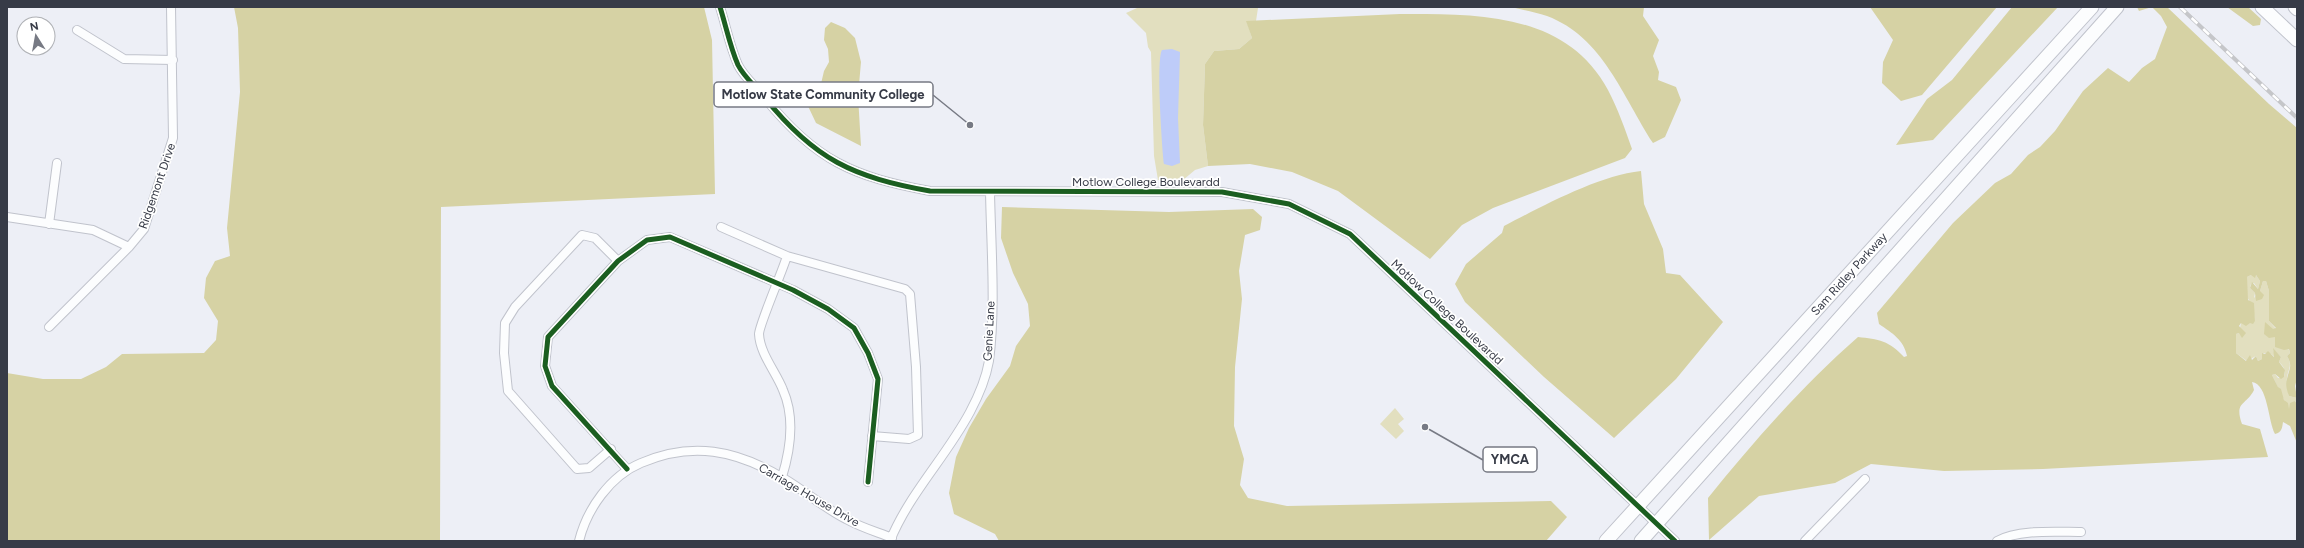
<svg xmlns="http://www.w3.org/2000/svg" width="2304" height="548" font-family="Figtree,sans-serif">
	<rect width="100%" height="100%" fill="#edeff6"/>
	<!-- green -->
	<path fill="#e2dfbf" d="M1164 7 1258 8 1256 21 1247 22 1252 38 1239 49 1214 51 1205 64 1203 125 1208 166 1195 170 1183 180H1158L1154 156 1151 52 1148 47 1146 33 1126 13 1137 8Z
		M2251 275H2256L2260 281 2258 289 2254 283 2251 284 2250 288 2255 293 2254 298 2260 291 2263 281H2266L2269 291V321L2276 329H2273C2275 340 2288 343 2290 353L2287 356C2293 366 2288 369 2287 378 2286 383 2288 391 2289 396L2297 398V404L2295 401 2289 410 2272 375 2275 374 2278 378 2284 377C2286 370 2284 367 2279 362L2281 357 2273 349 2275 357 2271 354 2263 353 2262 359 2258 361 2256 356 2247 361 2236 353V334L2239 333 2241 323 2255 321 2253 307 2247 297V277Z
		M1395 408 1404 419 1398 424 1404 431 1396 439 1380 424Z"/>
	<!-- forest -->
	<path fill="#d6d2a4" d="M234 7H704L712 40 715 194 441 207 440 541H7V373L43 379H81L106 367 122 354 204 353 216 340 218 321 204 298 206 278 215 261 230 256 227 228 240 92 238 28Z
		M1511 7H1644L1643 16 1659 40 1653 56 1659 72 1658 80 1676 87 1681 100 1665 137 1653 143C1623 97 1603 37 1547 16 1535 12 1523 10 1511 7Z
		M1870 7H1997L1922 95 1901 101 1882 83 1883 62 1893 40Z
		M2012 7H2058L1933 140 1896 145 1927 99 1952 80Z
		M2137 7H2167L2269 104 2297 128V379L2295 386 2297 398 2289 396C2287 391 2285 384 2287 379 2289 369 2293 366 2287 356L2290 353 2289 349 2284 350 2275 347V337L2269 338 2264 334 2265 322 2273 329 2276 328 2269 321V291L2266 281H2263L2260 291 2264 295 2262 299 2256 301 2255 293 2250 288 2252 282 2258 289 2260 281 2256 275 2255 278 2251 275 2247 277 2248 300 2254 303 2255 321 2253 324 2250 323 2246 326 2241 323 2239 326 2246 333 2242 338 2239 333 2236 334V353L2246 361 2250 355 2252 360 2256 356 2258 361 2262 359V353L2265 354 2268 351 2274 357 2273 348 2281 357 2279 362 2285 370 2284 377 2281 379 2275 374 2272 375 2278 387 2281 389 2284 400 2288 403 2289 409 2290 403 2295 401 2297 404V443L2290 426 2283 422C2282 428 2282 432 2275 434 2268 421 2268 384 2252 382L2254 390C2246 406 2234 401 2242 424L2260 429 2268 457 2043 469 1944 471 1871 464 1835 483 1759 496 1709 540 1708 498C1753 442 1804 384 1858 337 1878 339 1890 341 1904 357L1907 356C1904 340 1892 333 1879 324L1877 313 1953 223 1995 183 2011 174 2028 155 2040 147 2055 131 2083 91 2108 68 2129 82 2142 68 2155 59 2167 27 2161 16 2152 7 2139 11Z
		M2227 7H2248L2261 19 2260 25 2253 26Z
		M1400 14C1477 14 1566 12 1608 90 1618 109 1625 129 1632 149L1625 158 1493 208 1462 225 1430 259 1338 191 1292 172 1250 164 1208 166 1203 125 1205 64 1214 51 1239 49 1252 38 1246 21Z
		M831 22 845 28 855 38 861 62 858 96 861 146 816 123 807 104 820 88 824 71 829 62 828 49 824 40 825 28Z
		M1641 171 1644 204 1663 249 1666 273 1680 275 1723 322 1676 379 1614 438 1544 377 1465 302 1455 284 1466 264 1502 233 1504 226C1543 206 1597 176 1641 171Z
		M1002 207 1169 212 1253 209 1262 217 1260 230 1245 235 1239 271 1242 299 1235 367 1234 426 1244 459 1240 485 1248 498 1287 506 1551 501 1567 517 1546 541H999L995 534 954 514 949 493 956 457 969 428 986 399 1010 366 1016 346 1030 326 1028 304 1013 273 1001 238Z"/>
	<!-- water -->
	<path fill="#beccf9" d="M1172 49 1180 52 1178 118 1180 163 1172 166 1164 164C1162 147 1156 59 1162 50Z"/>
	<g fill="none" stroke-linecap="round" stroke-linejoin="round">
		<!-- minor casing -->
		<g stroke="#c0c3cc" stroke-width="10">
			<path id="minor" d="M720 7C726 26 730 47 738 65 744 77 757 88 765 98 815 160 853 177 930 191L1222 192 1289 204 1350 234 1675 541
				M77 30 124 59 173 60
				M7 217 93 230 129 247
				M49 224 57 163
				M721 227 787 256
				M49 327 129 247 144 229 173 138 171 7
				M611 449 589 468 577 469 508 391 504 353 505 323 515 307 582 235 595 238 618 261
				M627 469 552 386 545 366 548 337 618 261 647 240 670 237 793 290 828 309 854 328 868 353 878 379 868 482
				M782 477C790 451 795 417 783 390 776 372 760 354 759 334 759 325 783 270 787 256L905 289 910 294 916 367 918 435 909 439 872 436
				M579 541C587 509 610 476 641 463 692 441 736 450 783 478 804 490 824 508 846 519 860 527 877 532 892 538
				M890 541C909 494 946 457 970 412 978 397 986 378 989 361 996 309 991 245 990 192
				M1805 541 1865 479
				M1997 541C2018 529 2057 532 2081 532"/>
		</g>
		<!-- primary casing -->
		<g stroke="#c0c3cc" stroke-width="15">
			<path id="primary" d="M2262 7 2297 40
				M2295 7 2297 9
				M1606 541 2092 7
				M1641 541 2117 7"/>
		</g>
		<!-- minor -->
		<use href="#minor" stroke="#fcfdfe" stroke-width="8"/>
		<!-- primary -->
		<use href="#primary" stroke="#fcfdfe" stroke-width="13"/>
		<!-- rail casing -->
		<g stroke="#c5c6c9" stroke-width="4">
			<path id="rail" d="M2180 7 2297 118"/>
		</g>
		<!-- rail -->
		<use href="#rail" stroke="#fff" stroke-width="2.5" stroke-dasharray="8" stroke-linecap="butt"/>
		<!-- cycleway casing -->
		<g stroke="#fff" stroke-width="8">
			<path id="cycleway" d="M720 7C726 26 730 47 738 65 744 77 757 88 765 98 815 160 853 177 930 191L1222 192 1289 204 1350 234 1675 541
				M627 469 552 386 545 366 548 337 618 261 647 240 670 237 793 290 828 309 854 328 868 353 878 379 868 482"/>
		</g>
		<!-- cycleway -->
		<use href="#cycleway" stroke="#1b5e20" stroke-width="5"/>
	</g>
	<g text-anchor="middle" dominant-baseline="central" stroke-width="3.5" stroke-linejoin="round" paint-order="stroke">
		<!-- street labels -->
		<g font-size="12" fill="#373b47" stroke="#fff">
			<text x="1146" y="182">Motlow College Boulevardd</text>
			<text transform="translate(157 186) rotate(-71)">Ridgemont Drive</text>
			<text transform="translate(1849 274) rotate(-48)">Sam Ridley Parkway</text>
			<text transform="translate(1447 312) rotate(43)">Motlow College Boulevardd</text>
			<text transform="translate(989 331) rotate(-87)">Genie Lane</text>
			<text transform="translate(809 495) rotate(30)">Carriage House Drive</text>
		</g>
	</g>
	<!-- callouts -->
	<path fill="none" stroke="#777a84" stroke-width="1.5" d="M970 125L933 95M1425 427L1483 460"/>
	<g fill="#777a84" stroke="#fff" stroke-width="1.5">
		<circle cx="970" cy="125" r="4"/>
		<circle cx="1425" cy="427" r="4"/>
	</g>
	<g fill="#fff" stroke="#777a84" stroke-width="1.5">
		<rect x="714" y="82" width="219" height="25" rx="4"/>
		<rect x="1483" y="447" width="54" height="25" rx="4"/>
	</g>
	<g font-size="13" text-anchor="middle" font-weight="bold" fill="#373b47">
		<text x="823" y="99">Motlow State Community College</text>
		<text x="1510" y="464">YMCA</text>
	</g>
	<!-- border -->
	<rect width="2304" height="548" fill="none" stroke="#373b47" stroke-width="16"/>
	<!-- north arrow -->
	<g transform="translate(36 36) rotate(349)"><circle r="19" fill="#ffffff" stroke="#afb1b5"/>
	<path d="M0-3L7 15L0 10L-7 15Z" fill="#777a84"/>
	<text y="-6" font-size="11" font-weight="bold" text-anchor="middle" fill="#373b47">N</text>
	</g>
</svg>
